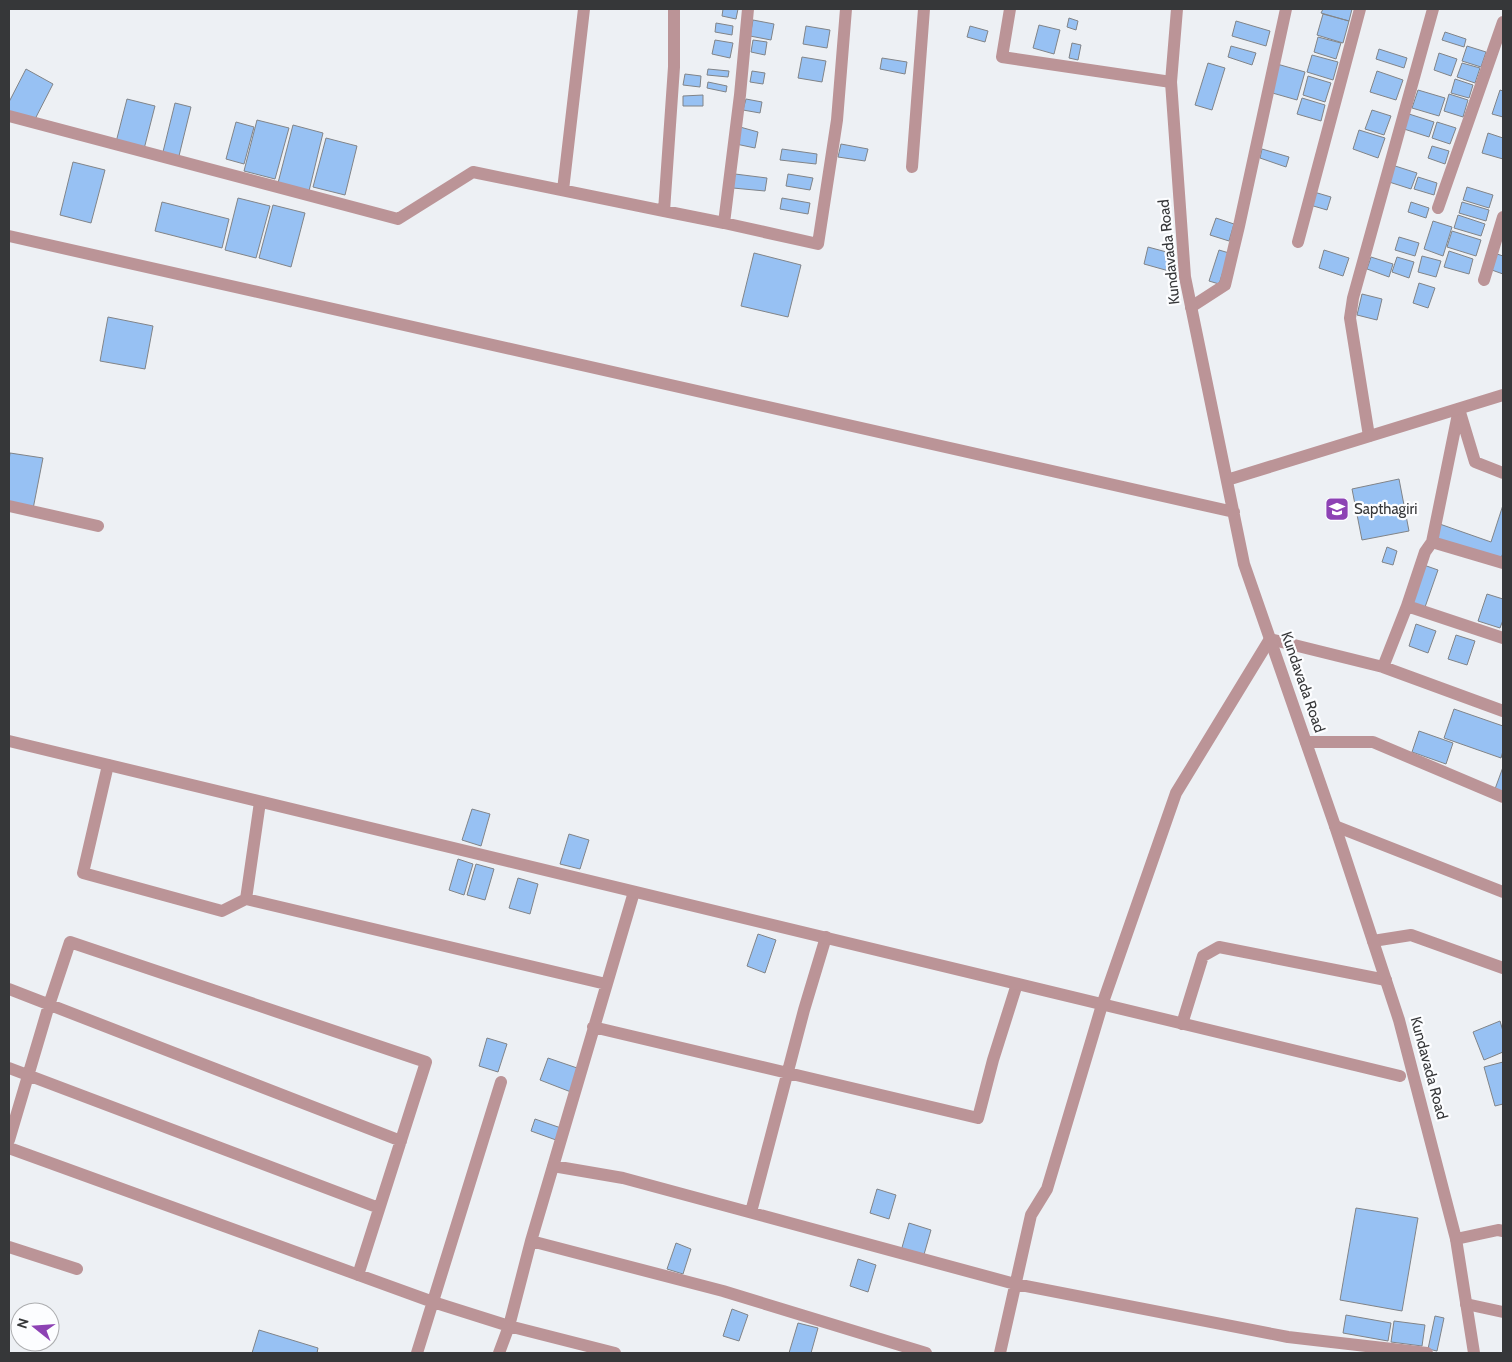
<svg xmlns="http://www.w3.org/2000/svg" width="1512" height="1362" font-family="Cabin,sans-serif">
	<rect width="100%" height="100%" fill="#edf0f4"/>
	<!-- building -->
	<path fill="#97c1f3" stroke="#818488" d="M723 9H738L736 19 722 16Z
		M1323 9H1352L1349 21 1321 13Z
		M1323 14 1349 21 1343 43 1317 35Z
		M1069 18 1078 21 1076 30 1067 27Z
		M753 20 774 24 771 40 750 36Z
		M1236 21 1270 31 1266 46 1232 36Z
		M716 23 733 26 732 35 715 32Z
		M1039 25 1060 30 1054 54 1033 48Z
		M806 26 830 30 827 48 803 44Z
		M970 26 988 31 985 42 967 37Z
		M1445 32 1466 39 1464 47 1442 40Z
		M1318 37 1341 43 1336 59 1314 52Z
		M715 40 733 43 730 58 712 54Z
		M753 40 767 42 765 55 751 52Z
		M1072 43 1081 45 1078 60 1069 58Z
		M1231 46 1256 53 1252 65 1228 57Z
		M1467 46 1486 52 1481 67 1462 61Z
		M1379 49 1407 58 1404 68 1376 59Z
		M1439 53 1457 59 1451 76 1434 70Z
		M1312 55 1338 62 1333 80 1307 72Z
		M802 57 826 61 822 82 798 78Z
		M882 58 907 62 905 74 880 69Z
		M1208 63 1225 68 1212 110 1195 105Z
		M1462 63 1480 68 1475 83 1457 77Z
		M1277 64 1305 72 1297 100 1269 92Z
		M26 69 53 84 32 125 9 113V102Z
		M708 69 729 71 728 77 707 75Z
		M752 71 765 73 763 84 750 82Z
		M1377 71 1403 80 1396 100 1370 92Z
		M685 74 701 76 700 87 683 85Z
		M1308 76 1331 83 1325 102 1303 95Z
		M1455 79 1473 85 1469 98 1451 93Z
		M708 82 727 86 726 92 707 88Z
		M1418 90 1445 98 1439 116 1412 108Z
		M1500 90 1503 91V117L1492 114Z
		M1449 94 1468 100 1463 117 1444 111Z
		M703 95V106H683V96Z
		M1302 98 1325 105 1321 121 1297 114Z
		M127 99 155 106 143 153 115 146Z
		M746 99 762 102 760 113 743 110Z
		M175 103 191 107 177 164 161 160Z
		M1372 110 1391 116 1384 135 1365 129Z
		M1409 114 1434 122 1429 137 1404 129Z
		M257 120 289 128 275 179 244 171Z
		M236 122 254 127 244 164 226 159Z
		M1437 122 1456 128 1450 144 1432 138Z
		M293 125 323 133 309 191 278 183Z
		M740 127 758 132 755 148 736 144Z
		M1359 130 1385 138 1378 158 1353 149Z
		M1488 133 1503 138V159L1482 153Z
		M326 138 357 146 345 195 313 187Z
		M841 144 868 149 865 161 838 157Z
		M1432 146 1449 151 1445 164 1428 158Z
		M782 149 817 154 816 164 780 160Z
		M1262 149 1289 157 1286 167 1260 158Z
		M73 162 105 170 91 223 60 215Z
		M1392 165 1417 173 1411 189 1386 181Z
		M735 174 767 178 765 191 733 188Z
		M788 174 813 178 810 190 786 186Z
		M1418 177 1437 183 1434 195 1414 189Z
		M1467 187 1493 195 1489 208 1463 200Z
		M1314 192 1331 197 1327 210 1310 205Z
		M238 198 270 206 256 258 225 250Z
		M782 198 810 203 808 214 780 209Z
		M162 202 229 219 222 248 155 231Z
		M1411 202 1429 208 1426 218 1408 212Z
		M1462 202 1489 210 1486 221 1459 213Z
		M273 205 305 213 291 267 259 258Z
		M1458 215 1485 224 1481 236 1454 228Z
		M1216 218 1234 224 1229 241 1210 235Z
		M1433 221 1452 227 1443 256 1424 249Z
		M1452 231 1481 240 1476 256 1447 247Z
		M1399 237 1419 243 1415 256 1395 250Z
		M1148 247 1174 254 1169 271 1144 264Z
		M1219 250 1229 253 1219 284 1209 281Z
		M1324 250 1349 258 1343 276 1319 268Z
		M1449 251 1473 259 1469 274 1444 267Z
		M754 253 801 265 788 317 741 306Z
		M1494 253 1503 256V274L1489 269Z
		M1422 256 1441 261 1436 277 1418 272Z
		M1371 257 1393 264 1389 277 1367 269Z
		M1397 257 1414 262 1409 278 1392 272Z
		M1419 283 1435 288 1428 308 1413 303Z
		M1362 294 1382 299 1377 320 1357 315Z
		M108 317 153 326 145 369 100 361Z
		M10 453 43 458 33 509 9 505V461Z
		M1399 479 1409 531 1362 540 1352 489Z
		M1503 505V553L1500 561 1429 537 1434 522 1491 542Z
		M1387 547 1397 551 1393 565 1382 562Z
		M1418 563 1438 570 1424 610 1405 603Z
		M1487 594 1503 599V620L1500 628 1478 621Z
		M1416 624 1436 631 1428 653 1409 646Z
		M1456 635 1475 641 1467 665 1448 659Z
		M1454 709 1503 726V751L1501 758 1444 738Z
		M1419 731 1453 743 1446 764 1412 752Z
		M1503 767V792L1495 789Z
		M472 809 490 814 481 846 462 840Z
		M569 834 589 840 580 869 560 864Z
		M458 859 473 864 464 895 449 890Z
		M476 864 494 869 485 900 467 895Z
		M518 878 538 884 530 914 509 908Z
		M758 934 776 940 765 973 747 966Z
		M1500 1021 1503 1031V1052L1484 1060 1473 1032Z
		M487 1038 507 1044 498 1072 479 1066Z
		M548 1058 580 1069 571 1092 540 1080Z
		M1503 1062V1104L1495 1106 1484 1067Z
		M535 1119 561 1128 556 1140 531 1131Z
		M877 1189 896 1195 889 1219 870 1213Z
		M1356 1208 1418 1218 1402 1311 1340 1300Z
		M909 1223 931 1230 923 1258 901 1251Z
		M676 1243 691 1249 683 1274 667 1269Z
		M858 1259 876 1265 868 1292 850 1286Z
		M732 1309 748 1315 739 1341 723 1336Z
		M1346 1315 1391 1323 1388 1341 1343 1333Z
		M1435 1316 1444 1318 1437 1351 1428 1349Z
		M1394 1321 1425 1325 1422 1346 1391 1342Z
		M798 1323 818 1328 811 1353H789Z
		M259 1330 318 1348 317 1353H252Z"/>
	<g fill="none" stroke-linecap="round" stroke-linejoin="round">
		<!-- minor -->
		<path stroke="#bb9497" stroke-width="12" d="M674 9V67L664 211 724 223
			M748 9 740 95 724 223 818 244 837 120 846 9
			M1010 9 1002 57 1171 82
			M9 116 398 219 473 172 664 211
			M912 167 924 9
			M563 190 584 9
			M1438 208 1503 22
			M1298 242 1360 9
			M1484 280 1503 217
			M1191 307 1225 285 1239 226 1286 9
			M1369 436 1350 318 1353 298 1433 9
			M9 506 98 526
			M1432 542 1503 563
			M1407 606 1503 638
			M1383 667 1407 606 1425 552 1432 542 1459 409 1475 462 1503 473
			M1306 742H1373L1503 797
			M108 765 83 873 222 911 246 899 606 984
			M1335 826 1503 892
			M246 899 260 802
			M1373 941 1411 935 1503 968
			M9 989 401 1141
			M1182 1024 1203 956 1219 947 1386 980
			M593 1027 978 1118 993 1060 1017 984
			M9 1068 379 1208
			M9 1140 49 1005 70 942 426 1062 358 1275
			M9 1148 433 1302 509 1326 615 1353
			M553 1166 623 1178 1015 1284 1288 1337 1427 1353
			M751 1212 804 1010 826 937
			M1456 1239 1498 1230 1503 1231
			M531 1241 723 1291 926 1353
			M9 1247 77 1269
			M1466 1304 1503 1312
			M417 1353 501 1082
			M499 1353 509 1326 531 1241 634 892
			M1000 1353 1031 1215 1047 1189 1102 1005 1176 793 1270 639 1383 667 1503 711"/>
		<!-- tertiary -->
		<path stroke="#bb9497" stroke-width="12" d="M1177 9 1171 82 1185 277 1244 564 1335 826 1399 1020 1456 1239 1474 1353
			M9 236 1234 512
			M1227 480 1503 395
			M9 741 1400 1076"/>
	</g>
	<!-- icons -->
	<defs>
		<g id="school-square" transform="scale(1.25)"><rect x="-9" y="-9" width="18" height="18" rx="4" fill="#8d42b4" stroke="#fcfdff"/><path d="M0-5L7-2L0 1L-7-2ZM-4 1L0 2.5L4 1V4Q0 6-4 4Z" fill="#fff"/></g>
	</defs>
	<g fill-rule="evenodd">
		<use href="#school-square" x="1337" y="509"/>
	</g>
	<g text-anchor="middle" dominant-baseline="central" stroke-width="4.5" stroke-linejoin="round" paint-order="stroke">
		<!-- street labels -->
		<g font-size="15" fill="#363739" stroke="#fcfdff">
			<text transform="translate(1169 252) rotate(-96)">Kundavada Road</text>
			<text transform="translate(1303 682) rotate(71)">Kundavada Road</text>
			<text transform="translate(1429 1068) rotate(75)">Kundavada Road</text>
		</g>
		<!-- poi labels -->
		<g font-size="15" fill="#363739" stroke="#fcfdff" text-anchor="start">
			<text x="1354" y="509">Sapthagiri</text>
		</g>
	</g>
	<!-- border -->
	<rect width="1512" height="1362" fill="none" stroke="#363739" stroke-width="20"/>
	<!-- north arrow -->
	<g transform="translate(35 1327) rotate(287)"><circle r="24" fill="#fcfdff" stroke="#adaeb0"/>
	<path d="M0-4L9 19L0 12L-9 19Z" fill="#8d42b4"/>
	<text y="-8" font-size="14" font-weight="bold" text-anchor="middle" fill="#363739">N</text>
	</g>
</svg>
